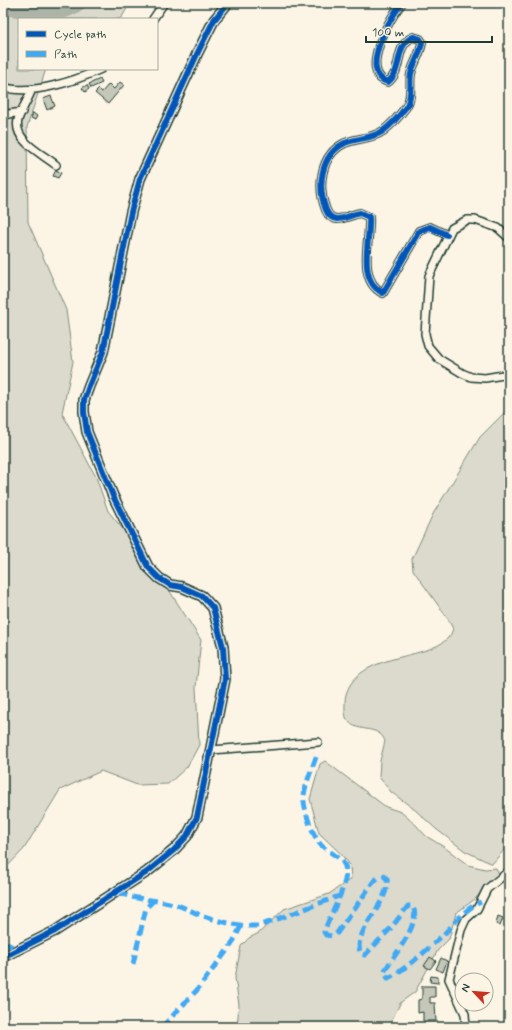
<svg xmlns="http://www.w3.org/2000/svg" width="512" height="1030" font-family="Mynerve,sans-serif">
	<rect width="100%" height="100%" fill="#fcf5e5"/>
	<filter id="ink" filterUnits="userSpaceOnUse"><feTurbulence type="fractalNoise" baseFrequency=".025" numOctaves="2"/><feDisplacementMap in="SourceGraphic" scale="8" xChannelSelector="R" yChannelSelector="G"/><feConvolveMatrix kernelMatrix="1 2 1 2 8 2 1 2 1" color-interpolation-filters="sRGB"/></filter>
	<g filter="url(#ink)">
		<!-- green -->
		<path fill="#dcdacc" stroke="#7e8c80" d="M3 3H130L122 17 119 19H19V69H46L27 127 28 222 66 310 73 362 62 413 96 477 108 511 153 565 201 640 196 687 199 745 187 767 168 784 137 785 101 771 60 790 24 849 3 871V630L8 618 3 604Z
			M509 408V844L492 864 465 851 436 829 414 809 391 792 379 777 380 761 385 741C384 739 382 735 380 734 372 727 357 731 349 722 344 718 345 708 345 702 345 695 347 691 350 685 372 649 444 661 453 629L448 619 413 570 412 559 433 514 480 437Z
			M325 761 386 807 401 812 416 825 426 836 444 847 468 865 485 869 496 868 499 874 475 899 456 913 449 939 438 950 415 992 401 1002 391 1021 395 1027H237L239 1005 235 978 241 946 249 938 259 933 284 909 329 894 351 879 350 865 340 853 319 833 310 799 320 764Z"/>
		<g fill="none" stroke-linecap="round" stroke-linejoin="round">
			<!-- river -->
			<path stroke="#aeb3a7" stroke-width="15" d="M3 7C29 11 57 20 79 3"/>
		</g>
		<!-- building -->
		<path fill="#c5c7b9" stroke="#1f3d34" d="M100 79 102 83 91 88 89 84Z
			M120 82 124 85 108 104 95 93 99 89 102 92 109 84 114 89Z
			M87 85 89 89 85 92 82 88Z
			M51 96 55 106 47 110 43 99Z
			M33 113 37 116 35 120 31 118Z
			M56 170 61 173 58 178 53 176Z
			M498 916 503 918 500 926 496 924Z
			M430 957 436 961 430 969 424 966Z
			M441 958 447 961 443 972 436 969Z
			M431 976 438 977V983L430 982Z
			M422 986H435V997H430V1003H435L436 1021H423V1012L418 1013V1000L422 999Z
			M425 1023V1027H414L413 1024Z"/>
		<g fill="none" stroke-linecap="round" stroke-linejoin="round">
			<!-- service casing -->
			<g stroke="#1f3d34" stroke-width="6">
				<path id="service" d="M3 121 9 115"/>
			</g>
			<!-- minor casing -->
			<g stroke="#1f3d34" stroke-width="10">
				<path id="minor" d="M402 3C390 17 358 74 388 82 403 71 394 45 413 37L420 39 422 42C421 54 413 63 411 74 409 84 413 97 406 107 400 115 391 125 383 131 372 139 357 138 345 143 320 155 317 187 326 210 333 227 348 215 360 213L369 217C371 238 356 280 383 293L419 231 430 227 447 235
					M153 19 164 3
					M3 87C31 96 75 81 101 69
					M32 89C28 100 21 110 18 120 13 141 43 154 56 165
					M3 112 9 114 22 112
					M509 238 498 228 475 220H467L452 228 429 276 425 334 428 346 439 359 462 373 471 377 485 378 509 374
					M211 750 318 742
					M466 1027 465 1014 449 979 461 930 466 919 477 909 487 889 509 871"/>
			</g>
			<!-- tertiary casing -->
			<g stroke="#1f3d34" stroke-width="12">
				<path id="tertiary" d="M3 957 55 931 147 872 174 850 187 836 197 817 225 679 223 647 213 608 202 596 182 587 170 585 159 578 148 567 113 496 87 432 84 412V400L89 386 103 352 131 212 140 179 198 52 214 20 228 3"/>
			</g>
			<!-- service -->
			<use href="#service" stroke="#fcf5e5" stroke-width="3.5"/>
			<!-- minor -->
			<use href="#minor" stroke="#fcf5e5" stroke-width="7"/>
			<!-- tertiary -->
			<use href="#tertiary" stroke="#fcf5e5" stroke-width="9"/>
			<!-- quiet -->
			<path stroke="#3fa9f5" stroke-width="5" stroke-dasharray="10 5" stroke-linecap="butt" d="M316 757C312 769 306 782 304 795 302 806 313 838 322 846 330 853 346 859 346 871 346 889 330 915 324 932L326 935 332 936 337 933 374 881 379 877 384 876 387 879C391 902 350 933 361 954L365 955 391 928 408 906H412C424 920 392 958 384 972L388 978C408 968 428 949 444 934 457 921 464 909 481 902
				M118 892C134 900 152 899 169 903 179 905 189 910 198 914 217 921 239 927 259 926L339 896
				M3 942 19 950
				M133 964 146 908 154 900
				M162 1027 197 990 232 944 241 926"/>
			<!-- cycleway casing -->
			<g stroke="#fcf5e5" stroke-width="8">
				<path id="cycleway" d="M402 3C390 17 358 74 388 82 403 71 394 45 413 37L420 39 422 42C421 54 413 63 411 74 409 84 413 97 406 107 400 115 391 125 383 131 372 139 357 138 345 143 320 155 317 187 326 210 333 227 348 215 360 213L369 217C371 238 356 280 383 293L419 231 430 227 447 235
					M3 957 55 931 147 872 174 850 187 836 197 817 225 679 223 647 213 608 202 596 182 587 170 585 159 578 148 567 113 496 87 432 84 412V400L89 386 103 352 131 212 140 179 198 52 214 20 228 3"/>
			</g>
			<!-- cycleway -->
			<use href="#cycleway" stroke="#0057b8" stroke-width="6"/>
		</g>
	</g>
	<!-- margin -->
	<rect width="512" height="1030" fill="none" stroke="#fcf5e5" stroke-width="16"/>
	<rect x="8" y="8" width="496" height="1014" fill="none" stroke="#1f3d34" stroke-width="1.5" filter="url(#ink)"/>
	<!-- legend -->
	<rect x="18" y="18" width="140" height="52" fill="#fcf5e5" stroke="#a4ab9e"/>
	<rect x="26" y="31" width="20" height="6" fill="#0057b8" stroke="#a4ab9e"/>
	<text x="54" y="38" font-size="12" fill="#1f3d34">Cycle path</text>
	<rect x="26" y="51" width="20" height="6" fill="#3fa9f5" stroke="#a4ab9e"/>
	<text x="54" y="58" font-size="12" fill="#1f3d34">Path</text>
	<!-- north arrow -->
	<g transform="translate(474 992) rotate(296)"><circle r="19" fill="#fcf5e5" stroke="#a4ab9e"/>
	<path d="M0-3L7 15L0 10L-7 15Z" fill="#c8321e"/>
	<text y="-6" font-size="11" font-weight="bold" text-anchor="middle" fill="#1f3d34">N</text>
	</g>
	<!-- scale -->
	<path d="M366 36v6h126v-6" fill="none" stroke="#1f3d34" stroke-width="2"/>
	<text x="372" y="36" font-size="12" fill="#1f3d34" stroke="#fcf5e5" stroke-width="3" paint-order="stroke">100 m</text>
</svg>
